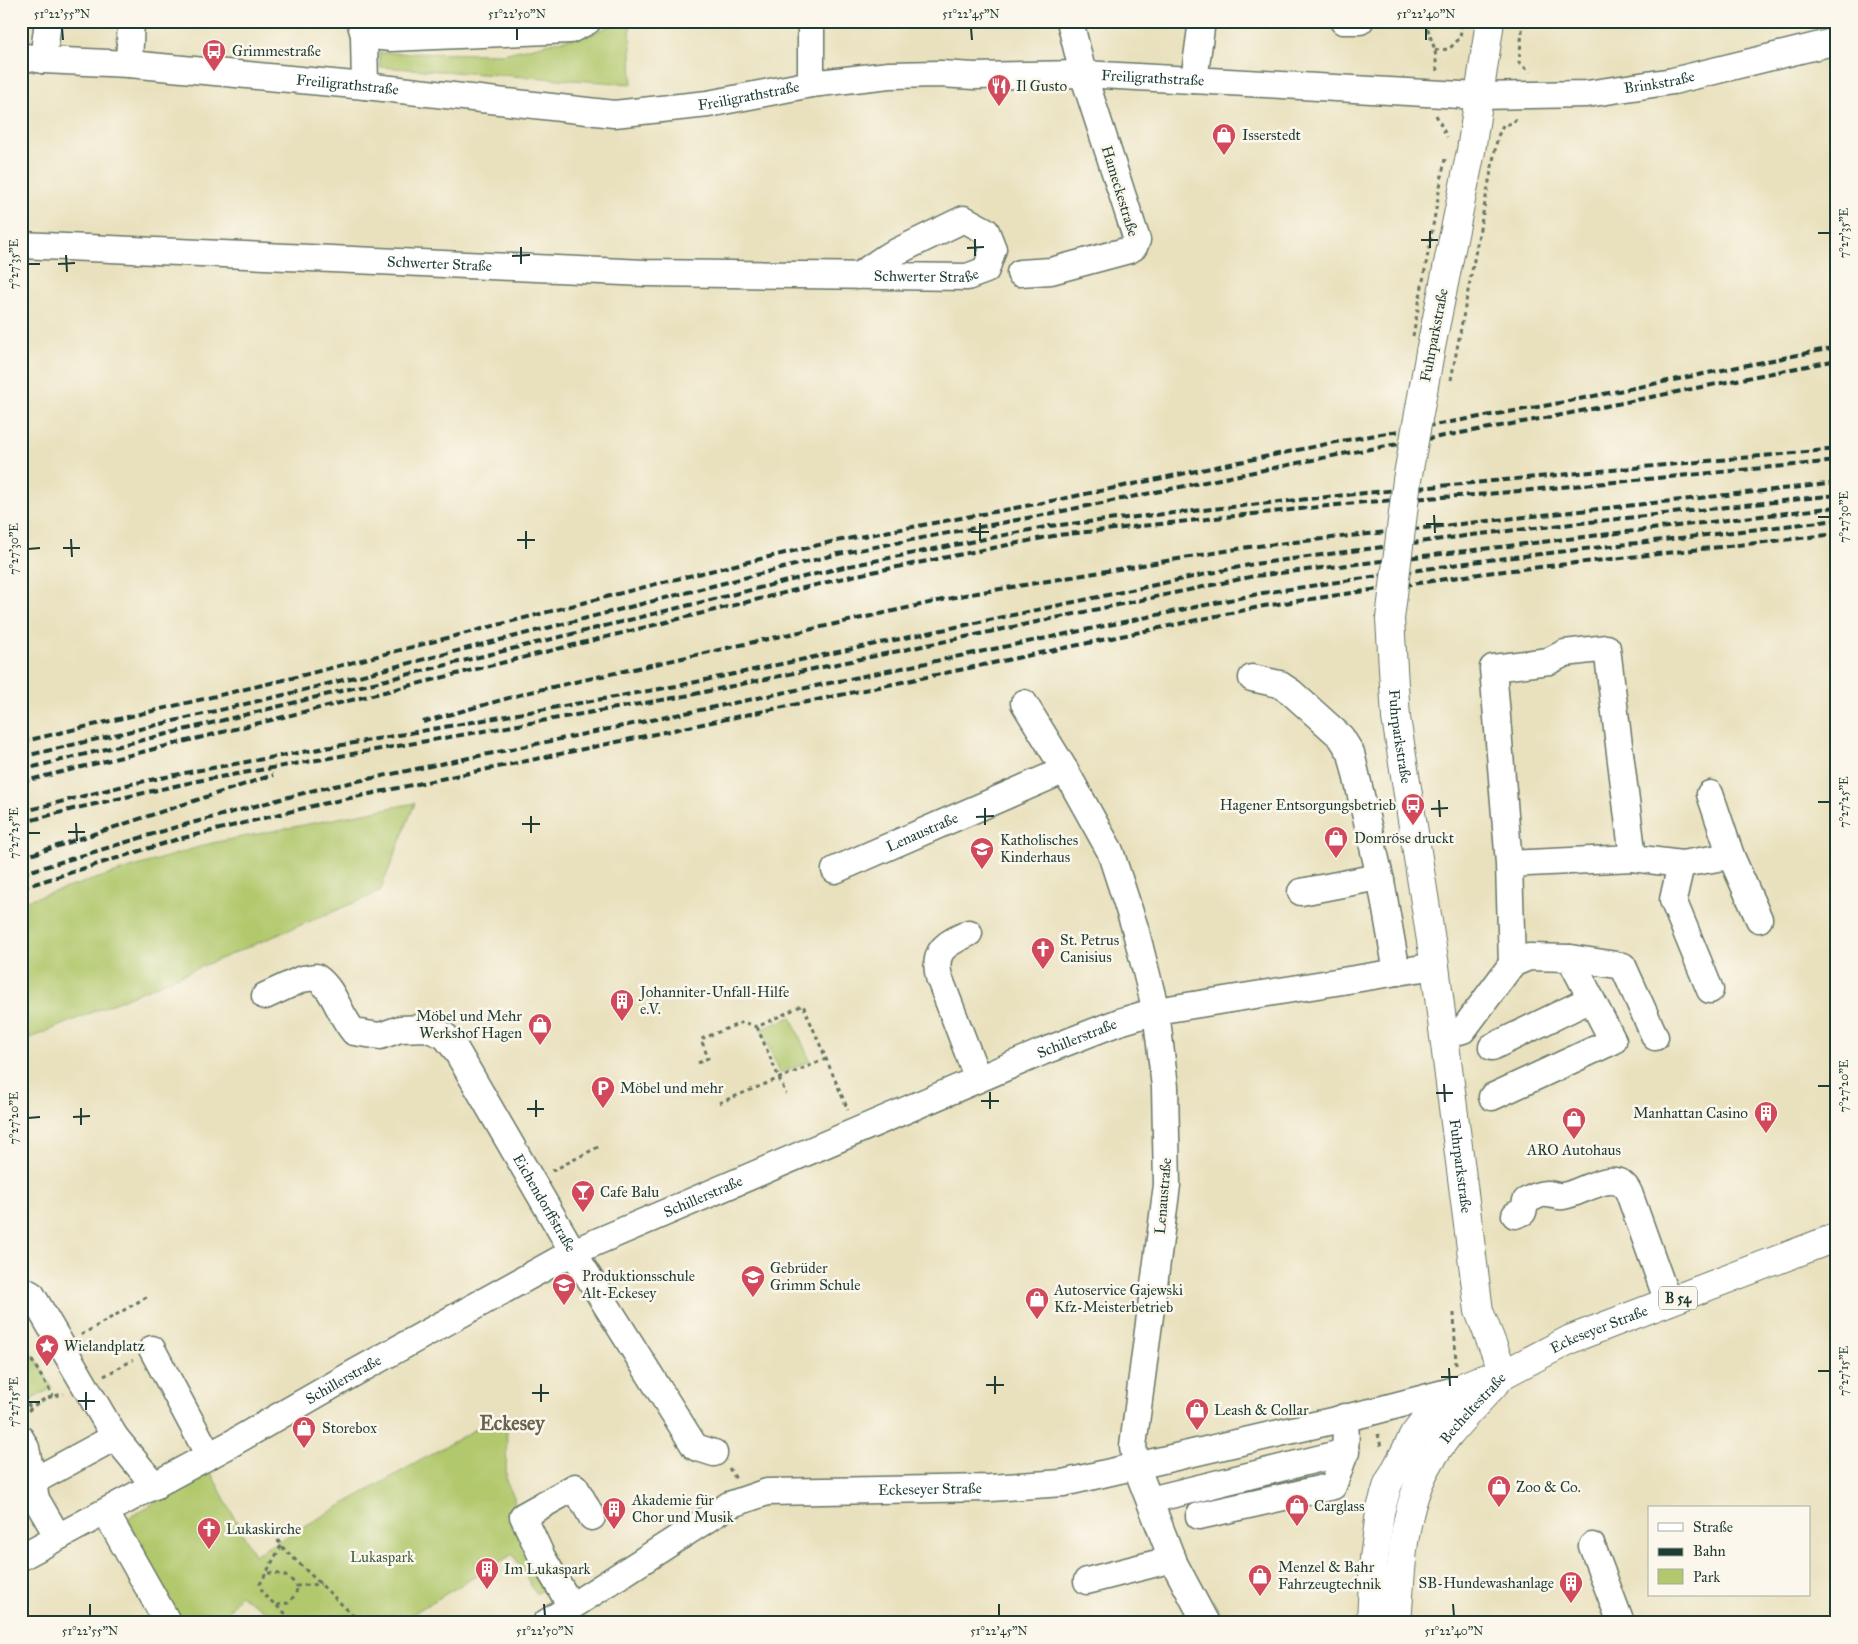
<svg xmlns="http://www.w3.org/2000/svg" width="1858" height="1644" font-family="'IM FELL Great Primer',serif">
	<rect width="100%" height="100%" fill="#fbf7ec"/>
	<filter id="ink" filterUnits="userSpaceOnUse"><feTurbulence type="fractalNoise" baseFrequency=".02" numOctaves="2"/><feDisplacementMap in="SourceGraphic" scale="10" xChannelSelector="R" yChannelSelector="G"/><feConvolveMatrix kernelMatrix="1 2 1 2 8 2 1 2 1" color-interpolation-filters="sRGB"/></filter>
	<filter id="wash" filterUnits="userSpaceOnUse"><feTurbulence type="fractalNoise" baseFrequency=".0096" numOctaves="4" result="noise"/><feDisplacementMap in="SourceGraphic" scale="20" xChannelSelector="R" yChannelSelector="G"/><feGaussianBlur stdDeviation="1.12" result="paint"/><feColorMatrix in="noise" values="0 0 0 0 0 0 0 0 0 0 0 0 0 0 0 0 0 1.4 0 .05"/><feComposite in="paint" operator="in"/></filter>
	<g filter="url(#wash)">
		<rect width="100%" height="100%" fill="#e9e1be"/>
		<!-- green -->
		<path fill="#b1c86c" stroke="#688250" d="M621 21H630L632 84 380 67 379 53 503 54 594 33Z
			M415 803 380 892 21 1042V902L212 843Z
			M791 1017 810 1061 780 1073 761 1029Z
			M21 1348 28 1354 35 1356 52 1388 28 1401 21 1389Z
			M504 1413 507 1418 506 1481 514 1497 515 1512 512 1527 550 1586 536 1594 513 1554 397 1623H285L240 1595 220 1623H179L125 1520 210 1471 254 1555Z"/>
	</g>
	<g filter="url(#ink)">
		<g fill="none" stroke-linecap="round" stroke-linejoin="round">
			<!-- minor casing -->
			<g stroke="#667664" stroke-width="29">
				<g id="minor">
					<path d="M360 21 364 35 365 86"/>
					<path d="M1343 21H1360"/>
					<path d="M364 35 391 38 570 30 588 21"/>
					<path id="s1" d="M21 56 43 60 129 64 365 86 614 114 708 104 811 84 889 75 940 74 974 76 1083 74 1479 96 1587 94 1673 81 1837 41"/>
					<path d="M43 60 48 21"/>
					<path d="M129 64 131 21"/>
					<path d="M1194 80 1202 21"/>
					<path d="M811 84V21"/>
					<path id="s2" d="M21 245 645 273 967 277 986 270 993 249 986 231 964 219 886 257 858 276"/>
					<path d="M1020 273 1051 271 1129 250 1134 247 1137 240 1083 74 1070 21"/>
					<path d="M1252 678 1279 684 1291 692 1341 737 1351 753 1381 881"/>
					<path d="M1024 703 1065 770 1110 851 1135 928 1156 1011 1165 1087 1167 1185 1133 1446 1136 1466 1173 1561 1206 1623"/>
					<path d="M1710 794 1731 856"/>
					<path d="M1633 858 1681 864 1673 900 1710 990"/>
					<path d="M1509 864 1633 858 1607 648 1565 653 1549 661 1493 668 1509 864 1512 964"/>
					<path d="M1681 864 1731 856 1759 919"/>
					<path id="s3" d="M835 870 1065 770"/>
					<path d="M1301 892 1373 878 1381 881 1397 972"/>
					<path d="M969 933C948 943 932 949 939 977L978 1079"/>
					<path d="M1570 958 1623 966 1655 1037"/>
					<path id="s4" d="M265 996 302 979 316 977C336 991 338 1014 354 1032L380 1036 400 1029 426 1028 445 1036 456 1050 573 1252 695 1447 714 1453"/>
					<path d="M1445 1035 1463 1030 1512 964 1529 957 1570 958 1613 1041 1492 1097"/>
					<path d="M1492 1047 1591 999"/>
					<path d="M1515 1215 1523 1212 1526 1201C1532 1198 1541 1193 1547 1194 1552 1194 1558 1197 1563 1196 1582 1194 1616 1165 1629 1193L1668 1302"/>
					<path d="M21 1289 32 1295 115 1437 32 1482"/>
					<path d="M152 1349 209 1456"/>
					<path d="M115 1437 155 1486"/>
					<path d="M21 1439 26 1448 36 1499 58 1537"/>
					<path d="M1150 1500 1346 1452"/>
					<path d="M106 1513 168 1623"/>
					<path d="M1199 1516 1333 1486C1343 1460 1349 1447 1344 1417"/>
					<path d="M1592 1546 1621 1623"/>
					<path id="s5" d="M21 1557 229 1445 356 1372 573 1252 1042 1052 1119 1022 1156 1011 1435 966"/>
					<path d="M1087 1581 1173 1559"/>
					<path d="M571 1606 542 1557 523 1516 575 1487 592 1517"/>
					<path id="s6" d="M546 1623 729 1505 767 1492 990 1488 1063 1483 1371 1412 1455 1390"/>
				</g>
			</g>
			<!-- major casing -->
			<g stroke="#667664" stroke-width="30">
				<g id="major">
					<path d="M1430 352 1471 151 1490 21"/>
					<path id="s7" d="M1390 619 1396 718 1435 966 1479 1311 1504 1374"/>
					<path id="s8" d="M1371 1623 1374 1559 1380 1512 1388 1484 1414 1435 1432 1412 1455 1390 1479 1380 1504 1374 1571 1339 1837 1237"/>
					<path id="s9" d="M1397 1623C1401 1576 1401 1527 1419 1483 1436 1441 1474 1407 1504 1374"/>
				</g>
			</g>
			<!-- path -->
			<path stroke="#667664" stroke-width="3" stroke-dasharray="4 4" stroke-linecap="butt" d="M1425 21 1435 50 1437 71
				M1523 21 1519 62 1530 72
				M1435 50 1449 49 1460 38 1462 21
				M1436 115 1447 137
				M1498 136 1503 125 1514 123 1516 118
				M757 1027 786 1094
				M698 1063 708 1058 701 1039 743 1022 757 1027 803 1005 848 1110
				M719 1103 826 1059
				M552 1171 600 1146
				M1454 1313 1456 1366
				M81 1335 150 1295
				M23 1338 28 1354 53 1396
				M104 1376 133 1360
				M21 1389 30 1408
				M23 1417C35 1402 46 1397 64 1394
				M1378 1434 1381 1447
				M729 1468 736 1479
				M274 1533 281 1546 361 1623
				M281 1546 260 1584 263 1594 293 1620 313 1623
				M268 1573C281 1573 288 1575 297 1586L321 1584
				M277 1605 288 1603 296 1594 297 1586"/>
			<!-- minor -->
			<use href="#minor" stroke="#fff" stroke-width="26"/>
			<!-- major -->
			<use href="#major" stroke="#fff" stroke-width="28"/>
			<!-- rail -->
			<path stroke="#1f3d34" stroke-width="4" stroke-dasharray="8 4" stroke-linecap="butt" d="M423 722 530 692 965 595 1249 547 1837 483
				M21 742 288 679 664 582 831 542 1042 503 1341 441 1549 405 1837 347
				M21 757 288 694 838 554 1048 514 1342 454 1551 417 1837 360
				M21 770 844 567 1050 526 1365 493 1837 449
				M21 782 852 576 1058 535 1365 502 1488 494 1837 461
				M21 812 131 784 195 771 682 685 1254 564 1480 534 1837 495
				M21 823 73 809 197 781 685 696 1255 576 1837 507
				M21 858 273 775
				M21 874 173 828 315 790 1263 593 1480 561 1837 520
				M21 888 175 840 317 805 1264 606 1486 573 1837 534"/>
			<!-- major-bridge casing -->
			<g stroke="#667664" stroke-width="30" stroke-linecap="butt">
				<path id="major-bridge" d="M1390 619 1407 480 1430 352"/>
			</g>
			<!-- path-bridge -->
			<path stroke="#667664" stroke-width="3" stroke-dasharray="4 4" stroke-linecap="butt" d="M1413 336 1445 159
				M1451 380 1497 140"/>
			<!-- major-bridge -->
			<use href="#major-bridge" stroke="#fff" stroke-width="28"/>
		</g>
	</g>
	<!-- ticks -->
	<path fill="none" stroke="#1f3d34" stroke-width="2" d="M62 28 63 40M517 28V40M971 28 972 40M1426 28V40M1430 231V248M1818 233H1830M975 239V256M1421 240H1438M521 247V264M967 248 984 247M66 255 67 272M512 256 530 255M28 264H40M58 264 75 263M1434 515 1435 533M1818 517H1830M980 523V541M1426 524H1443M526 531V549M971 532H989M71 539 72 557M517 540H535M63 548H80M28 549 40 548M1439 800 1440 817M1818 802H1830M985 808V825M1431 809 1448 808M531 816V833M976 817 994 816M76 823 77 841M522 824H540M68 832H85M28 833H40M1444 1084 1445 1102M1818 1086H1830M990 1092V1109M1436 1093H1453M536 1100V1117M981 1101H999M81 1108V1125M527 1109H544M73 1117 90 1116M28 1118 40 1117M1449 1368 1450 1386M1818 1371H1830M995 1376V1394M1441 1377H1458M541 1384V1402M986 1385H1004M86 1392V1410M532 1393H549M78 1401H95M28 1402H40M90 1604V1616M544 1604 545 1616M999 1604V1616M1453 1604 1454 1616"/>
	<!-- icons -->
	<defs>
		<g id="bus-pin" transform="scale(1.25)"><path d="M0 17L-7.5 6A9.5 9.5 0 1 1 7.5 6Z" fill="#d1495b" stroke="#fbf7ec"/><path d="M-5-6H5V4H4V6H2V4H-2V6H-4V4H-5ZM-3.5-4V0h7V-4ZM-3.5 1.2v1.5H-2V1.2ZM2 1.2v1.5H3.5V1.2Z" fill="#fff"/></g>
		<g id="restaurant-pin" transform="scale(1.25)"><path d="M0 17L-7.5 6A9.5 9.5 0 1 1 7.5 6Z" fill="#d1495b" stroke="#fbf7ec"/><path d="M-5-6h1v4h1v-4h1v4h1v-4h1v5L-1.5 .5V6h-2V.5L-5-1ZM5-6V6H3V1.5H1.5Q1.5-4 5-6Z" fill="#fff"/></g>
		<g id="shop-pin" transform="scale(1.25)"><path d="M0 17L-7.5 6A9.5 9.5 0 1 1 7.5 6Z" fill="#d1495b" stroke="#fbf7ec"/><path d="M-5-2.5h2.3a2.7 3.5 0 0 1 5.4 0H5L5.5 6h-11ZM-1.5-2.5h3a1.5 2.3 0 0 0-3 0Z" fill="#fff"/></g>
		<g id="school-pin" transform="scale(1.25)"><path d="M0 17L-7.5 6A9.5 9.5 0 1 1 7.5 6Z" fill="#d1495b" stroke="#fbf7ec"/><path d="M0-5L7-2L0 1L-7-2ZM-4 1L0 2.5L4 1V4Q0 6-4 4Z" fill="#fff"/></g>
		<g id="church-pin" transform="scale(1.25)"><path d="M0 17L-7.5 6A9.5 9.5 0 1 1 7.5 6Z" fill="#d1495b" stroke="#fbf7ec"/><path d="M-1.2-6h2.4v3.5h3.3v2.4h-3.3V6h-2.4V-.1h-3.3v-2.4h3.3Z" fill="#fff"/></g>
		<g id="building-pin" transform="scale(1.25)"><path d="M0 17L-7.5 6A9.5 9.5 0 1 1 7.5 6Z" fill="#d1495b" stroke="#fbf7ec"/><path d="M-4-6H4V6H1V3H-1V6H-4ZM-2.5-4.3h1.7v1.8h-1.7ZM.8-4.3h1.7v1.8H.8ZM-2.5-1h1.7V.8h-1.7ZM.8-1h1.7V.8H.8Z" fill="#fff"/></g>
		<g id="parking-pin" transform="scale(1.25)"><path d="M0 17L-7.5 6A9.5 9.5 0 1 1 7.5 6Z" fill="#d1495b" stroke="#fbf7ec"/><path d="M-3.5-5.5H1a3.5 3.5 0 0 1 0 7H-1V5.5H-3.5ZM-1-3.4V-.6H.8a1.4 1.4 0 0 0 0-2.8Z" fill="#fff"/></g>
		<g id="bar-pin" transform="scale(1.25)"><path d="M0 17L-7.5 6A9.5 9.5 0 1 1 7.5 6Z" fill="#d1495b" stroke="#fbf7ec"/><path d="M-6-5H6L.8 .8V4.5H3.5V6h-7V4.5H-.8V.8Z" fill="#fff"/></g>
		<g id="sight-pin" transform="scale(1.25)"><path d="M0 17L-7.5 6A9.5 9.5 0 1 1 7.5 6Z" fill="#d1495b" stroke="#fbf7ec"/><path d="M0-6L1.8-2.2L6-1.7L2.9 1.2L3.7 5.4L0 3.3L-3.7 5.4L-2.9 1.2L-6-1.7L-1.8-2.2Z" fill="#fff"/></g>
	</defs>
	<g fill-rule="evenodd">
		<use href="#bus-pin" x="214" y="51"/>
		<use href="#restaurant-pin" x="999" y="86"/>
		<use href="#shop-pin" x="1224" y="135"/>
		<use href="#bus-pin" x="1413" y="805"/>
		<use href="#shop-pin" x="1336" y="838"/>
		<use href="#school-pin" x="982" y="849"/>
		<use href="#church-pin" x="1043" y="949"/>
		<use href="#building-pin" x="622" y="1001"/>
		<use href="#shop-pin" x="540" y="1025"/>
		<use href="#parking-pin" x="603" y="1088"/>
		<use href="#building-pin" x="1766" y="1113"/>
		<use href="#shop-pin" x="1574" y="1119"/>
		<use href="#bar-pin" x="583" y="1192"/>
		<use href="#school-pin" x="753" y="1277"/>
		<use href="#school-pin" x="564" y="1285"/>
		<use href="#shop-pin" x="1037" y="1299"/>
		<use href="#sight-pin" x="47" y="1346"/>
		<use href="#shop-pin" x="1197" y="1410"/>
		<use href="#shop-pin" x="304" y="1428"/>
		<use href="#shop-pin" x="1499" y="1487"/>
		<use href="#shop-pin" x="1297" y="1506"/>
		<use href="#building-pin" x="614" y="1509"/>
		<use href="#church-pin" x="209" y="1529"/>
		<use href="#building-pin" x="487" y="1569"/>
		<use href="#shop-pin" x="1260" y="1576"/>
		<use href="#building-pin" x="1571" y="1583"/>
	</g>
	<g text-anchor="middle" dominant-baseline="central" stroke-width="5" stroke-linejoin="round" paint-order="stroke">
		<!-- shield labels -->
		<rect fill="#fbf7ec" stroke="#61756b" stroke-width="1" x="1659" y="1286.5" width="38" height="23" rx="4"/>
		<g font-size="14" font-weight="bold" fill="#1f3d34">
			<text x="1678" y="1298">B 54</text>
		</g>
		<!-- poi labels -->
		<g font-size="15" fill="#1f3d34" stroke="#fbf7ec" text-anchor="start">
			<text x="232" y="51">Grimmestraße</text>
			<text x="1016" y="86">Il Gusto</text>
			<text x="1242" y="135">Isserstedt</text>
			<text x="1396" y="805" text-anchor="end">Hagener Entsorgungsbetrieb</text>
			<text x="1354" y="838">Domröse druckt</text>
			<text x="1000" y="840">Katholisches<tspan x="1000" dy="17">Kinderhaus</tspan></text>
			<text x="1060" y="940">St. Petrus<tspan x="1060" dy="17">Canisius</tspan></text>
			<text x="640" y="992">Johanniter-Unfall-Hilfe<tspan x="640" dy="17">e.V.</tspan></text>
			<text x="522" y="1016" text-anchor="end">Möbel und Mehr<tspan x="522" dy="17">Werkshof Hagen</tspan></text>
			<text x="620" y="1088">Möbel und mehr</text>
			<text x="1748" y="1113" text-anchor="end">Manhattan Casino</text>
			<text x="1574" y="1150" text-anchor="middle">ARO Autohaus</text>
			<text x="600" y="1192">Cafe Balu</text>
			<text x="770" y="1268">Gebrüder<tspan x="770" dy="17">Grimm Schule</tspan></text>
			<text x="582" y="1276">Produktionsschule<tspan x="582" dy="17">Alt-Eckesey</tspan></text>
			<text x="1054" y="1290">Autoservice Gajewski<tspan x="1054" dy="17">Kfz-Meisterbetrieb</tspan></text>
			<text x="64" y="1346">Wielandplatz</text>
			<text x="1214" y="1410">Leash &amp; Collar</text>
			<text x="322" y="1428">Storebox</text>
			<text x="1516" y="1487">Zoo &amp; Co.</text>
			<text x="632" y="1500">Akademie für<tspan x="632" dy="17">Chor und Musik</tspan></text>
			<text x="1314" y="1506">Carglass</text>
			<text x="226" y="1529">Lukaskirche</text>
			<text x="1278" y="1567">Menzel &amp; Bahr<tspan x="1278" dy="17">Fahrzeugtechnik</tspan></text>
			<text x="504" y="1569">Im Lukaspark</text>
			<text x="1554" y="1583" text-anchor="end">SB-Hundewashanlage</text>
		</g>
		<!-- street labels -->
		<g font-size="15" fill="#1f3d34" stroke="#fbf7ec">
			<text stroke="none"><textPath href="#s1" startOffset="1138">Freiligrathstraße</textPath></text>
			<text stroke="none"><textPath href="#s1" startOffset="1646">Brinkstraße</textPath></text>
			<text stroke="none"><textPath href="#s1" startOffset="328">Freiligrathstraße</textPath></text>
			<text stroke="none"><textPath href="#s1" startOffset="732">Freiligrathstraße</textPath></text>
			<text transform="translate(1120 191) rotate(73)">Hameckestraße</text>
			<text stroke="none"><textPath href="#s2" startOffset="419">Schwerter Straße</textPath></text>
			<text stroke="none"><textPath href="#s2" startOffset="906">Schwerter Straße</textPath></text>
			<text transform="translate(1434 335) rotate(-79)">Fuhrparkstraße</text>
			<text stroke="none"><textPath href="#s7" startOffset="118">Fuhrparkstraße</textPath></text>
			<text stroke="none"><textPath href="#s3" startOffset="95">Lenaustraße</textPath></text>
			<text stroke="none"><textPath href="#s5" startOffset="1178">Schillerstraße</textPath></text>
			<text stroke="none"><textPath href="#s7" startOffset="552">Fuhrparkstraße</textPath></text>
			<text transform="translate(1163 1196) rotate(-85)">Lenaustraße</text>
			<text stroke="none"><textPath href="#s5" startOffset="772">Schillerstraße</textPath></text>
			<text stroke="none"><textPath href="#s4" startOffset="411">Eichendorffstraße</textPath></text>
			<text stroke="none"><textPath href="#s8" startOffset="414">Eckeseyer Straße</textPath></text>
			<text stroke="none"><textPath href="#s5" startOffset="368">Schillerstraße</textPath></text>
			<text stroke="none"><textPath href="#s9" startOffset="235">Becheltestraße</textPath></text>
			<text stroke="none"><textPath href="#s6" startOffset="421">Eckeseyer Straße</textPath></text>
		</g>
		<!-- park labels -->
		<g font-size="15" fill="#446042" stroke="#fbf7ec">
			<text x="382" y="1557">Lukaspark</text>
		</g>
		<!-- district labels -->
		<g font-size="20" font-weight="bold" fill="#6a624d" stroke="#fbf7ec">
			<text x="512" y="1423">Eckesey</text>
		</g>
	</g>
	<!-- margin -->
	<rect width="1858" height="1644" fill="none" stroke="#fbf7ec" stroke-width="55"/>
	<!-- legend -->
	<rect x="1648" y="1506" width="162" height="90" fill="#fbf7ec" stroke="#a3ada2"/>
	<rect x="1658" y="1523" width="25" height="8" fill="#ffffff" stroke="#a3ada2"/>
	<text x="1693" y="1532" font-size="15" fill="#1f3d34">Straße</text>
	<rect x="1658" y="1548" width="25" height="8" fill="#1f3d34" stroke="#a3ada2"/>
	<text x="1693" y="1556" font-size="15" fill="#1f3d34">Bahn</text>
	<rect x="1658" y="1569" width="25" height="15" fill="#b1c86c" stroke="#a3ada2"/>
	<text x="1693" y="1582" font-size="15" fill="#1f3d34">Park</text>
	<rect x="28" y="28" width="1802" height="1588" fill="none" stroke="#1f3d34" stroke-width="2"/>
	<g font-size="12" text-anchor="middle" fill="#1f3d34">
		<text x="62" y="18">51°22'55"N</text>
		<text x="517" y="18">51°22'50"N</text>
		<text x="971" y="18">51°22'45"N</text>
		<text x="1426" y="18">51°22'40"N</text>
		<text transform="translate(1844 233) rotate(-90)" y="4">7°27'35"E</text>
		<text transform="translate(14 264) rotate(-90)" y="4">7°27'35"E</text>
		<text transform="translate(1844 517) rotate(-90)" y="4">7°27'30"E</text>
		<text transform="translate(14 549) rotate(-90)" y="4">7°27'30"E</text>
		<text transform="translate(1844 802) rotate(-90)" y="4">7°27'25"E</text>
		<text transform="translate(14 833) rotate(-90)" y="4">7°27'25"E</text>
		<text transform="translate(1844 1086) rotate(-90)" y="4">7°27'20"E</text>
		<text transform="translate(14 1118) rotate(-90)" y="4">7°27'20"E</text>
		<text transform="translate(1844 1371) rotate(-90)" y="4">7°27'15"E</text>
		<text transform="translate(14 1402) rotate(-90)" y="4">7°27'15"E</text>
		<text x="90" y="1635">51°22'55"N</text>
		<text x="545" y="1635">51°22'50"N</text>
		<text x="999" y="1635">51°22'45"N</text>
		<text x="1454" y="1635">51°22'40"N</text>
	</g>
</svg>
